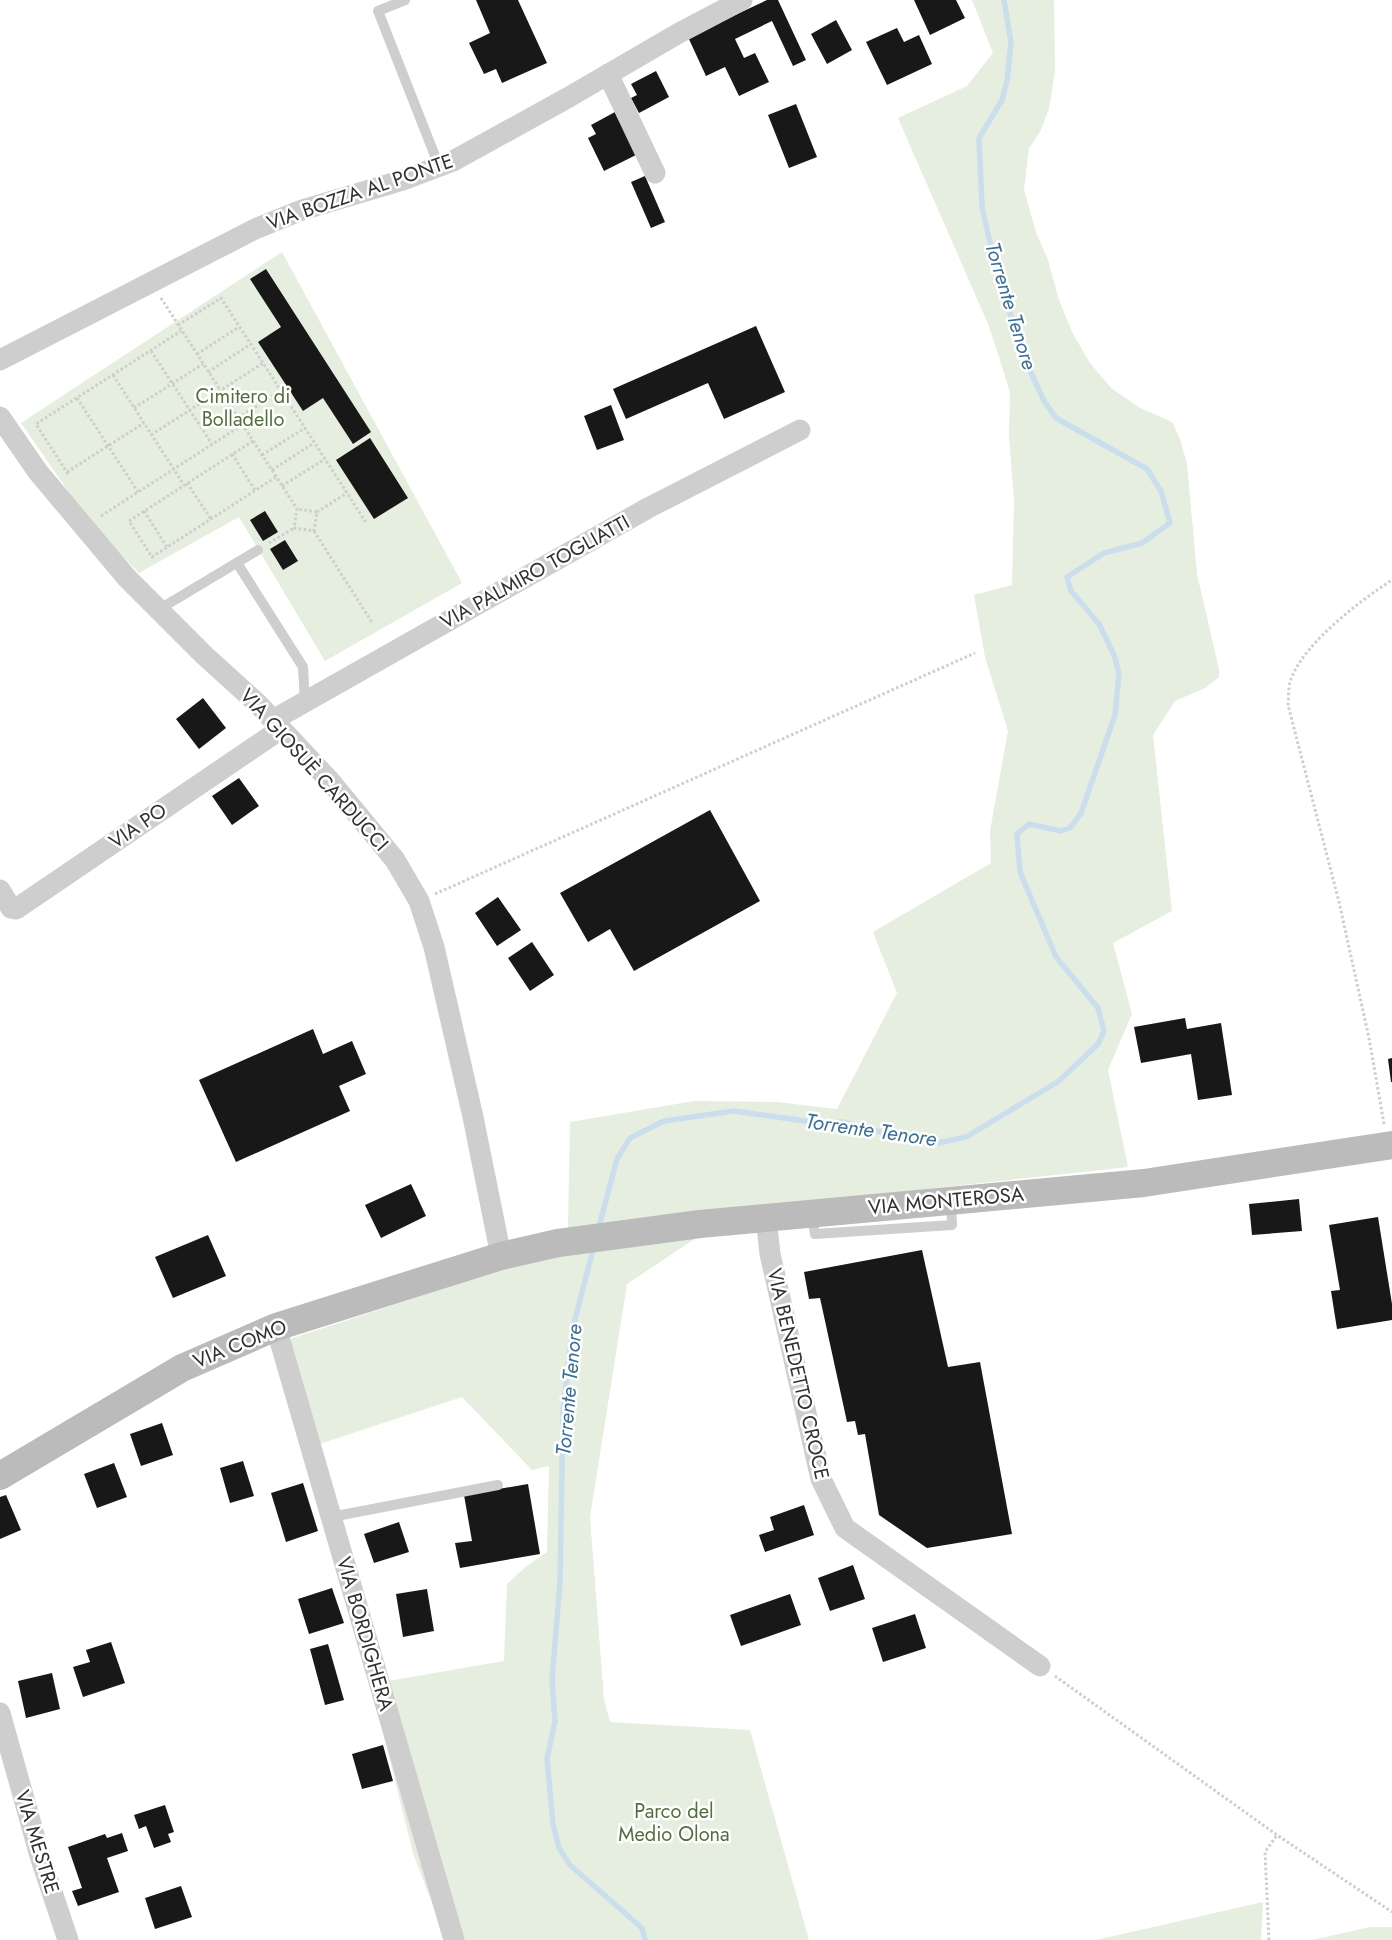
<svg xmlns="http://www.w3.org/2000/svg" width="1392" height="1940" font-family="Jost,sans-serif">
	<rect width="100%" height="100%" fill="#fff"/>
	<!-- green -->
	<path fill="#e6eedf" d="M972 0H1054L1055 71 1049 109 1040 132 1029 148 1024 190 1037 235 1048 260 1059 300 1073 334 1090 363 1111 388 1140 408 1172 422 1180 439 1187 464 1197 574 1219 669V677L1205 688 1175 701 1153 735 1172 911 1113 943 1132 1014 1108 1070 1128 1167 568 1228 570 1122 694 1101 777 1102 837 1109 897 993 873 932 991 863 990 831 1008 731 985 657 974 595 1012 585 1014 501 1009 435 1010 392 989 326 898 118 967 86 993 53Z
		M282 252 462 583 325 661 239 517 139 573 91 524 21 423Z
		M696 1238 627 1284 590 1517 604 1699 610 1722 750 1730 809 1940H446L413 1853 371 1684 504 1661 507 1584 528 1565 547 1552 549 1466 532 1470 462 1397 320 1444 290 1339 506 1268 584 1249Z
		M1263 1902 1261 1940H1096Z
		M1370 1927H1392V1940H1312Z"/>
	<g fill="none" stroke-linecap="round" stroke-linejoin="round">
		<!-- stream -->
		<path stroke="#cbdeee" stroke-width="5.5" d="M598 1230 617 1159 630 1138 664 1121 734 1111 813 1122H844L903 1138 938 1143 966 1137 1059 1081 1098 1044 1104 1031 1098 1008 1056 957 1020 872 1017 834 1029 824 1061 831 1070 828 1081 813 1115 715 1119 673 1114 655 1099 624 1071 591 1067 577 1104 553 1142 543 1170 523 1161 491 1147 469 1056 418 1044 401 1022 353 994 260 982 207 979 138 1002 100 1007 81 1011 43 1004 0
			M594 1246 572 1331 563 1411 560 1582 552 1680 555 1721 547 1759 553 1824 559 1848 570 1865 642 1928 645 1940"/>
	</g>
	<!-- building -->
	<path fill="#181818" d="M476 0H518L547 63 502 83 496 69 484 74 469 43 490 33Z
		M767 0H778L806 60 793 66 772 21 735 39 744 58 755 53 769 82 739 96 725 67 706 76 688 37Z
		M914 0H956L965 18 930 35Z
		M836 20 852 50 827 64 811 34Z
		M897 28 904 42 919 35 932 64 887 85 866 42Z
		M656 71 669 97 639 113 631 98 637 95 631 84Z
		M796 104 817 157 789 168 768 115Z
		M615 112 636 155 604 171 588 138 596 134 591 125Z
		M645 176 665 222 651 228 631 182Z
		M266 269 371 432 353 444 323 398 303 411 258 342 281 327 250 279Z
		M756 326 785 392 724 419 708 383 626 419 613 389Z
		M611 405 624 440 597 450 584 416Z
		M370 438 408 498 374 519 336 460Z
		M265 511 278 532 263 541 250 520Z
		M285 540 298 561 283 570 270 549Z
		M203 698 226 728 199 749 176 719Z
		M239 778 259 806 232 825 212 796Z
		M710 810 760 901 634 971 610 929 588 942 560 893Z
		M498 897 521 930 497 946 475 913Z
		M532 942 554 975 530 991 508 958Z
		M1185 1018 1187 1029 1221 1023 1232 1095 1198 1100 1191 1054 1141 1063 1134 1027Z
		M313 1029 323 1054 352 1041 366 1074 339 1086 350 1111 236 1162 199 1080Z
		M1392 1058V1082H1391L1388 1059Z
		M411 1184 426 1216 381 1238 365 1205Z
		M1299 1199 1302 1231 1252 1235 1249 1204Z
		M1378 1217 1392 1304V1320L1337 1329 1331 1291 1340 1290 1329 1225Z
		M208 1235 226 1276 173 1298 155 1257Z
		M922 1250 948 1367 980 1362 1012 1534 927 1548 879 1515 865 1434 858 1435 855 1421 847 1422 820 1298 809 1299 804 1272Z
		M162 1423 173 1455 141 1466 130 1434Z
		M243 1461 254 1496 230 1503 220 1468Z
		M114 1463 127 1497 97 1508 84 1474Z
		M303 1483 318 1531 286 1542 271 1493Z
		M528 1484 540 1554 460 1568 455 1543 472 1541 464 1495Z
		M6 1495 21 1530 0 1539V1497Z
		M804 1505 814 1535 765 1552 759 1535 774 1530 770 1517Z
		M399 1522 409 1552 374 1563 364 1534Z
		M853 1565 865 1599 830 1611 818 1578Z
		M332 1588 344 1623 309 1634 298 1599Z
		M427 1589 434 1631 403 1637 396 1594Z
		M790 1594 801 1625 741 1646 730 1615Z
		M915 1614 926 1648 883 1662 872 1628Z
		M111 1642 125 1683 83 1697 73 1667 90 1662 86 1650Z
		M328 1644 344 1700 325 1705 310 1649Z
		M52 1673 60 1709 26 1718 18 1681Z
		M383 1745 393 1781 362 1789 352 1754Z
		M165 1805 174 1832 168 1834 171 1842 154 1848 146 1826 139 1829 134 1815Z
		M122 1833 128 1851 107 1858 119 1892 78 1906 72 1891 82 1888 68 1847 105 1834 107 1838Z
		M181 1886 192 1917 155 1929 145 1898Z"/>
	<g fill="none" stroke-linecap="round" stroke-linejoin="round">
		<!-- path -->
		<path stroke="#cecece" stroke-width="3" stroke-dasharray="2.5 2.5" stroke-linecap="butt" d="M161 298 297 509 294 528 314 531 317 512 297 509
			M178 325 221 298 367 524
			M151 351 212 444
			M197 354 239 327
			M208 372 251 344
			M113 375 184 485
			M77 398 138 492
			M134 408 203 364
			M238 418 281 391
			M151 435 263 363
			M253 441 129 521 152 557 276 477
			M232 454 255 490
			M262 455 305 428
			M272 470 314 443
			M67 472 144 423
			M68 474 36 424 181 331
			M187 483 211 519
			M282 486 325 459
			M144 511 167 547
			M317 512 347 493
			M101 516 242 425
			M314 531 373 624
			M269 543 294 528
			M435 894 975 653
			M1384 1124 1369 1038 1339 902 1288 705C1289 697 1288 686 1291 679 1305 642 1360 601 1392 580
			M1055 1676 1277 1835 1392 1912
			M1269 1940 1265 1852 1277 1835"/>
		<!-- lane -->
		<path stroke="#cecece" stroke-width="10" d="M405 0 378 11 439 166
			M237 563 303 667 305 702
			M158 610 258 550
			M812 1216 815 1234 952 1225 951 1202
			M331 1517 498 1485"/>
		<!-- street -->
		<path stroke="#cecece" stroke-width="21" d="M608 74 655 173
			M0 360 255 229 302 210 403 180 453 161 569 97 679 33 742 0
			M0 417 38 472 127 578 204 655 258 704 330 781 395 860 419 901 434 947 473 1117 501 1256
			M273 720 648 508 800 430
			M0 890 11 908 16 909 281 729
			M766 1218 770 1254 821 1479 845 1528 1040 1666
			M276 1327 454 1940
			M0 1713 40 1856 68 1940"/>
		<!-- secondary -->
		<path stroke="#bbb" stroke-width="28" d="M0 1476 182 1368 276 1327 501 1256 558 1243 700 1224 1144 1183 1392 1145"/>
	</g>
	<g text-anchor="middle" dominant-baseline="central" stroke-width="5" stroke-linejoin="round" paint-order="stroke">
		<!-- street labels -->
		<g font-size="20" fill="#313131" stroke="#fff">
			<text transform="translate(360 192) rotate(-19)">VIA BOZZA AL PONTE</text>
			<text transform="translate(535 572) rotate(-29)">VIA PALMIRO TOGLIATTI</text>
			<text transform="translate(314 770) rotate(48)">VIA GIOSUÈ CARDUCCI</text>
			<text transform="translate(138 826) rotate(-34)">VIA PO</text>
			<text transform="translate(946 1201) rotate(-5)">VIA MONTEROSA</text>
			<text transform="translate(240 1344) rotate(-22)">VIA COMO</text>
			<text transform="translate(798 1374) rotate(77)">VIA BENEDETTO CROCE</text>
			<text transform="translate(365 1634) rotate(74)">VIA BORDIGHERA</text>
			<text transform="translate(37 1842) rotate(73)">VIA MESTRE</text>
		</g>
		<!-- park labels -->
		<g font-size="20" fill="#516f3c" stroke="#fff">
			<text x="243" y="396">Cimitero di<tspan x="243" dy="23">Bolladello</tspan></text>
			<text x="674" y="1811">Parco del<tspan x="674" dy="23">Medio Olona</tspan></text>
		</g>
		<!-- water labels -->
		<g font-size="21" font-style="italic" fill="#3b6e97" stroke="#fff">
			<text transform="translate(1011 306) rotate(73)">Torrente Tenore</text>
			<text transform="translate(871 1130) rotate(8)">Torrente Tenore</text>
			<text transform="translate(569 1390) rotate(-85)">Torrente Tenore</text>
		</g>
	</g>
</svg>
